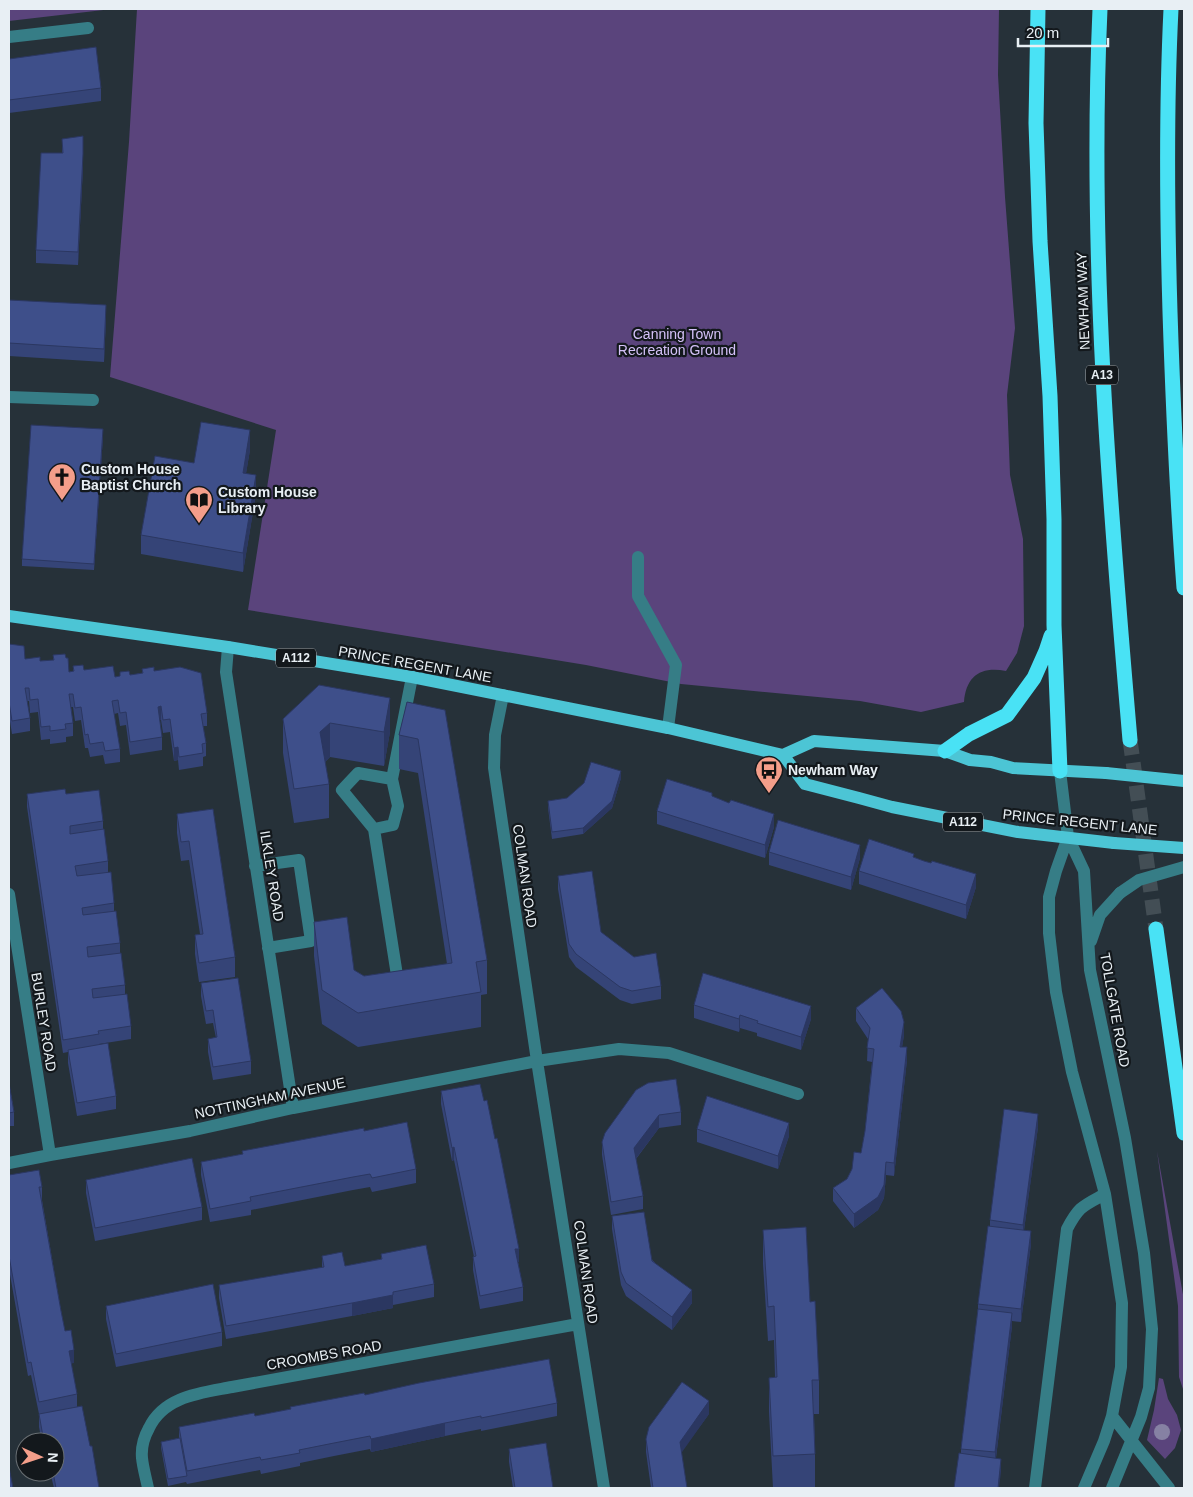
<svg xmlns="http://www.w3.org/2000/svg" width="1193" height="1497" font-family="Arial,sans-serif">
	<rect width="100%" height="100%" fill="#263139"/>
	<!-- green -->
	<path fill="#5a447c" d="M9 9H112L9 21Z
		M137 9H999L998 75 1005 197 1015 328 1007 395 1010 475 1023 539 1024 626 1017 653 1006 671C981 666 966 676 964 702L921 712 860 701 681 684 586 665 248 610 276 430 110 377 129 142Z
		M1157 1151 1184 1300V1392L1179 1377 1178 1306Z
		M1159 1378 1163 1379 1168 1399 1177 1415 1181 1430 1175 1448 1165 1459 1147 1440 1154 1410Z"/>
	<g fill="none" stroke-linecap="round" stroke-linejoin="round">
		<!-- highway-tunnel -->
		<path stroke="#434e55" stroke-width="15" stroke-dasharray="15 8" stroke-linecap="butt" d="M1130 740 1156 929"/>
		<!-- minor -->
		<path stroke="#367d86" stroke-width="12" d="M9 37 88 28
			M9 397 93 400
			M638 557V596L676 665 668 728
			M228 647 226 672 293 1108
			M503 695 495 735 494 768 537 1061 604 1488
			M1060 771 1068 837 1084 871 1090 970 1125 1138 1144 1253 1152 1329 1149 1388 1141 1417 1112 1488
			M374 829 342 790 358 773 392 779
			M1068 837 1056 871 1049 897V933L1056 992 1072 1072 1105 1194 1122 1303 1121 1367 1112 1416 1104 1441 1084 1488
			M255 866 299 860 311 941 268 948
			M9 894 50 1155
			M1091 941 1100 915 1120 893
			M399 988 374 829 393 825 398 806 392 779 412 677
			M9 1163 50 1155 190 1131 293 1108 537 1061 619 1049 669 1053 798 1094
			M1112 1416 1169 1488
			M148 1488C146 1478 143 1468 142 1458 141 1447 144 1437 149 1428 164 1396 201 1393 232 1387L578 1324
			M1035 1488 1067 1229C1079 1206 1083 1206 1105 1194"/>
		<!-- major -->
		<path stroke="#4cc5d5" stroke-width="12" d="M9 616 228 647 412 677 668 728 783 755 814 741 945 751 970 760 991 762 1013 768 1106 773
			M783 755 805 784 859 798 892 807 1018 832 1114 843"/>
		<!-- highway -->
		<path stroke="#49e2f5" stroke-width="15" d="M1038 9 1036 123 1040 241 1050 396 1054 519V625L1060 771
			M1100 9C1089 253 1109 497 1130 740
			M1171 9C1166 110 1167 211 1170 312 1173 404 1177 496 1184 588
			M945 751 969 734 1007 715 1034 678 1046 651 1051 636
			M1156 929 1184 1133"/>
		<!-- minor-bridge -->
		<path stroke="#367d86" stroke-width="12" d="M1120 893 1139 880 1184 867"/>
		<!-- major-bridge -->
		<path stroke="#4cc5d5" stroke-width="12" d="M1106 773 1184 781
			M1114 843 1184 848"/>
	</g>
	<!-- trees -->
	<circle fill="#8681a3" cx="1162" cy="1432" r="8"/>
	<!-- wall -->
	<path fill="#354477" d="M9 59 101 88V101L9 113Z
		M62 139 83 167 78 265 36 263V250L62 153Z
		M9 300 106 318 104 362 9 356Z
		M103 436 94 570 22 566V559Z
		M250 450 246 473 256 494 243 572 141 554V535L194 463Z
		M9 644 25 659 40 661 53 660V655L69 672 73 671V666L84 670 115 677 120 676V672L130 675 142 673V669L154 671 207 713V726H203L206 743V756L203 757V766L179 770 178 760 174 761 170 732 163 733 161 720H159L162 737V750L130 755 126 725 120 726 118 713 114 714 120 749V762L105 764 103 755 90 757 88 748H85L81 720 75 721 73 707H71L73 723V736L66 737V742L50 744V739L41 740 38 712 30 713 29 701H27L30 718V731L12 734 9 715Z
		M319 685 390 732 384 766 330 757 325 762 329 784V818L294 823 283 753V719Z
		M407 702 487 960V994L481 995V1027L358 1047 322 1024 314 956V922L354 970 364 976 447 964 418 773 399 769V735Z
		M621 778 612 808 583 834 552 839 548 808V801L567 798Z
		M27 794 103 821V829L108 861V872L114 903V911L120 943V953L125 985V994L131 1026V1039L99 1044 116 1096V1109L77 1116 68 1063V1052L63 1053 27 807Z
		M712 797 729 803 774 827 765 858 657 824V811Z
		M213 809 235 957V977L199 982 195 954V935L200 934 189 860 181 861 177 833V814Z
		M769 852 860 858 851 890 769 865Z
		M914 857 976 887 966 919 859 884V871Z
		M558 876 601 932 661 986V999L632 1004 620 1000 576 967 569 957 558 889Z
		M201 983 251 1061V1074L213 1080 208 1052V1039L216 1038 213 1023 206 1024 201 996Z
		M694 1005 811 1019 801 1050 757 1036V1033L740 1028 739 1032 694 1018Z
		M856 1008 904 1035 902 1047 907 1060 894 1176 886 1175 884 1198 878 1210 854 1228 833 1201V1188L847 1179 861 1153 865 1131 872 1062 867 1061 868 1039 856 1021Z
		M9 1083 14 1112V1126H9Z
		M636 1090 681 1112V1125L659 1128 636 1159 643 1196V1209L611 1215 602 1155V1142Z
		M441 1091 484 1101 519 1262H518L523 1287V1301L480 1309 473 1270V1257H474L454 1160 452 1161 441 1104Z
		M1038 1127 1024 1230 1031 1244 1021 1322 1012 1321V1326L996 1458 1001 1472 961 1454V1449L978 1309V1304L990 1226V1220Z
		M697 1129 789 1136 778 1169 697 1142Z
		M364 1131 416 1169V1183L372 1192 370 1187 353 1190 251 1210V1215L210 1222 201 1175V1162Z
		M9 1175 42 1187V1200L61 1311 65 1331 74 1363H71L77 1394V1407L90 1446 99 1488H54L50 1472H55V1442H42L39 1427V1414L31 1375 28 1376 9 1269Z
		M86 1180 202 1207V1220L95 1241 86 1193Z
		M612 1216 692 1303 672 1330 626 1296 621 1285 612 1229Z
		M763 1230 810 1302 819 1380V1414H814L815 1454V1488H773L769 1412V1378L775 1377 774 1340 768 1341 763 1264Z
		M381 1254 434 1284V1297L393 1305V1308L352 1316 226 1339 219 1298V1285L322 1268V1256L345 1266 381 1259Z
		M106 1306 222 1332V1346L116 1367 106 1319Z
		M365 1395 557 1403V1416L481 1431V1429L445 1436 371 1452 370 1449 334 1456 300 1463V1466L261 1474 260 1470 187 1484 186 1482 168 1486 161 1448V1442L179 1438V1427L255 1416Z
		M709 1414 681 1452 687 1488H651L646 1452V1439Z
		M509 1449 553 1488H513L509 1462Z"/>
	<!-- shaded-wall -->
	<path fill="#2b3761" d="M83 154V167L78 265V252Z
		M106 305V318L104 362V349Z
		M103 429V436L94 570V564Z
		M250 430V450L243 492V473Z
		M256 475V494L243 572V553Z
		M390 698V732L384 766V732Z
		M161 706V720H158V707Z
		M330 723V757L320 767V732Z
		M178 747V760L174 761V748Z
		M621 771V778L612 808 583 834V828Z
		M774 814V827L765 858V845Z
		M860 845V858L851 890V877Z
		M976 874V887L966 919V905Z
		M811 1006V1019L801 1050V1037Z
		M740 1015V1028L739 1032V1019Z
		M904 1022V1035L900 1060V1047Z
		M907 1047V1060L894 1176V1163Z
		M1038 1114V1127L1023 1238V1225Z
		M659 1115V1128L634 1161V1148Z
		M789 1123V1136L778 1169V1156Z
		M454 1147V1160L452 1161V1148Z
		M886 1162V1175L884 1198 878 1210 854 1228V1214Z
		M1031 1231V1244L1021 1322V1309Z
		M515 1249H519V1262H515Z
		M692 1290V1303L672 1330V1317Z
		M393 1295V1308L352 1316V1303Z
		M1012 1313V1326L995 1465V1452Z
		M74 1350V1363L69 1364V1351Z
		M709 1401V1414L680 1455V1442Z
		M445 1423V1436L371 1452V1439Z
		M1001 1459V1472L999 1488H998Z"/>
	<!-- building -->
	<path fill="#3e4f8a" stroke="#2b3761" d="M96 47 101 88 9 100V59Z
		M83 136V154L78 252 36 250 41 153H63L62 139Z
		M9 300 106 305 104 349 9 343Z
		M201 422 250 430 243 473 256 475 243 553 141 535 155 456 194 463Z
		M31 425 103 429 94 564 22 559Z
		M9 644 24 646 25 659 40 657V661L54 660 53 655 65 654 66 658H68L69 672 74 671 73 666 83 665 84 670 113 666 115 677 120 676V672L129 671 130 675 143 673 142 669 154 667V671L180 667 201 673 207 713 201 714 206 743 202 744 203 753 179 757 178 747 174 748 170 719 163 720 161 706 158 707 162 737 130 742 126 712 120 713 118 700 112 701 120 749 105 751 103 742 90 744 88 734 85 735 81 707 75 708 73 694H69L73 723 65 724 66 729 50 731V726L41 727 38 699 30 700 29 688H25L30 718 12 721 9 702Z
		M319 685 390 698 384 732 330 723 320 732 329 784 294 789 283 719Z
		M407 702 445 710 487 960 476 962 481 992 358 1013 322 990 314 922 347 917 354 970 364 976 452 963 418 739 399 735Z
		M591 762 621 771 612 801 583 828 552 832 548 801 567 798 584 783Z
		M667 779 712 793V796L729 803 731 800 774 814 765 845 657 811Z
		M65 789 66 794 99 790 103 821 70 826V834L104 829 108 861 75 866 77 876 111 872 114 903 82 908 83 915 116 911 120 943 87 947 88 957 121 953 125 985 92 989 93 998 127 994 131 1026 98 1031 99 1034 63 1040 27 794Z
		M213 809 235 957 199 963 195 935 203 934 189 841 181 842 177 814Z
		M778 820 860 845 851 877 769 852Z
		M869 839 914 854 913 857 924 861 931 863 932 861 976 874 966 905 859 871Z
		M592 871 601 932 634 957 656 953 661 986 632 991 620 987 576 954 569 944 558 876Z
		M703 973 811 1006 801 1037 757 1023 758 1021 740 1015 739 1019 694 1005Z
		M238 978 251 1061 213 1067 208 1039 217 1037 213 1010 206 1011 201 983Z
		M882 988 901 1011 904 1022 900 1047H907L894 1163 886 1162 884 1185 878 1197 854 1214 833 1188 847 1179 852 1169 854 1152 861 1153 865 1131 874 1049 867 1048 870 1028 856 1008Z
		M108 1043 116 1096 77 1103 68 1050Z
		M676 1079 681 1112 659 1115 634 1148 643 1196 611 1202 602 1142 605 1133 636 1090 648 1083Z
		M9 1083 14 1112 9 1113Z
		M480 1084 484 1101 487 1100 495 1139 497 1138 519 1249H515L523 1287 480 1296 473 1257 476 1256 454 1147 452 1148 441 1091Z
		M707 1096 789 1123 778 1156 697 1129Z
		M1004 1109 1038 1114 1023 1225 990 1220Z
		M407 1122 416 1169 372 1178 370 1174 353 1177 250 1197 251 1201 210 1209 201 1162 243 1154 242 1151 364 1128V1131Z
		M192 1158 202 1207 95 1228 86 1180Z
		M39 1170 42 1187H39L61 1311 65 1331 71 1330 74 1350 69 1351 77 1394 39 1402 31 1362 28 1363 9 1256V1175Z
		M644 1212 652 1261 692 1290 672 1317 626 1283 621 1272 612 1216Z
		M988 1226 1031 1231 1021 1309 978 1304Z
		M806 1227 810 1302 815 1301 819 1380H812L815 1454 773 1456 769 1378 777 1377 774 1306 768 1307 763 1230Z
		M426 1245 434 1284 393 1292V1295L352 1303 226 1326 219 1285 324 1267 322 1256 342 1252 345 1266 382 1259 381 1254Z
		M213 1284 222 1332 116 1354 106 1306Z
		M978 1309 1012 1313 995 1452 961 1449Z
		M549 1359 557 1403 481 1418V1416L445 1423 371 1439 370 1436 334 1443 299 1450 300 1453 261 1460 260 1457 187 1471 179 1427 254 1413 255 1416 291 1409 290 1407 364 1393 365 1395 419 1383Z
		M682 1382 709 1401 680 1442 687 1488H653L646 1439 649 1427Z
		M82 1406 90 1446H92L99 1488H56L53 1472H55V1442H44L39 1414Z
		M180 1438 187 1476 168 1479 161 1442Z
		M546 1443 553 1488H515L509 1449Z
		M959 1453 1001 1459 998 1488H954Z
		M9 1467 13 1488H9Z"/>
	<!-- icons -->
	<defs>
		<g id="church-pin" transform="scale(1.4375)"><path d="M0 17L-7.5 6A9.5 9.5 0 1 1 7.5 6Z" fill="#f49e8a" stroke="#13181c"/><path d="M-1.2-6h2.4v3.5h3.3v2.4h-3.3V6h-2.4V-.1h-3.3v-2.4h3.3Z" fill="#111"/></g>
		<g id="library-pin" transform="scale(1.4375)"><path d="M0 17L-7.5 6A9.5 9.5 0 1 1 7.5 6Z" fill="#f49e8a" stroke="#13181c"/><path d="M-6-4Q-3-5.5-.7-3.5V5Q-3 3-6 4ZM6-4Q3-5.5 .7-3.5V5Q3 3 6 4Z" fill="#111"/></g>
		<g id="bus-pin" transform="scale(1.4375)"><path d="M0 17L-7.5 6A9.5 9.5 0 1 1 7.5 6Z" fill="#f49e8a" stroke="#13181c"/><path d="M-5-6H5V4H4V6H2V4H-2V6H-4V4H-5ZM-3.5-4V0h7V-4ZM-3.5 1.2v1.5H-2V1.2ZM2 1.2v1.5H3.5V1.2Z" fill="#111"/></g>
	</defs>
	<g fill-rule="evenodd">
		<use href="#church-pin" x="62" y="477"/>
		<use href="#library-pin" x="199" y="500"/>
		<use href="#bus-pin" x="769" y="770"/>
	</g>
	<g text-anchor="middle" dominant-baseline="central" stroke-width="4.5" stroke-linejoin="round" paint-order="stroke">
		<!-- shield labels -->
		<g fill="#13181c" stroke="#a8aeb3" stroke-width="1">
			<rect x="1086" y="365.5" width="32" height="19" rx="4"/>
			<rect x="276" y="648.5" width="40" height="19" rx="4"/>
			<rect x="943" y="812.5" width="40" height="19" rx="4"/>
		</g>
		<g font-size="12" font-weight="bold" fill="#e8eff4">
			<text x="1102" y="375">A13</text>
			<text x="296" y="658">A112</text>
			<text x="963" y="822">A112</text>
		</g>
		<!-- street labels -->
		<g font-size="14" fill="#e8eff4" stroke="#13181c">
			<text transform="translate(1083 301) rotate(-92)">NEWHAM WAY</text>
			<text transform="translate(415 664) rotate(10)">PRINCE REGENT LANE</text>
			<text transform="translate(1080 822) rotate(6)">PRINCE REGENT LANE</text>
			<text transform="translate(272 876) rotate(81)">ILKLEY ROAD</text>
			<text transform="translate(525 876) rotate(82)">COLMAN ROAD</text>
			<text transform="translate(1115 1010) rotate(80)">TOLLGATE ROAD</text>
			<text transform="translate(44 1022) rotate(81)">BURLEY ROAD</text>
			<text transform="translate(270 1098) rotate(-12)">NOTTINGHAM AVENUE</text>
			<text transform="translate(586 1272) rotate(82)">COLMAN ROAD</text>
			<text transform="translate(324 1355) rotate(-10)">CROOMBS ROAD</text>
		</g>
		<!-- park labels -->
		<g font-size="14" fill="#d5c2f9" stroke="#13181c">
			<text x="677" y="334">Canning Town<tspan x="677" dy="16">Recreation Ground</tspan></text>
		</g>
		<!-- poi labels -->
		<g font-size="14" font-weight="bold" fill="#e8eff4" stroke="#13181c" text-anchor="start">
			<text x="81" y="469">Custom House<tspan x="81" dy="16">Baptist Church</tspan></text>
			<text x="218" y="492">Custom House<tspan x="218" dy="16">Library</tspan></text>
			<text x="788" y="770">Newham Way</text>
		</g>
	</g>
	<!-- border -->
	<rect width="1193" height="1497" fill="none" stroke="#e8eff4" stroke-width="20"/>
	<!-- north arrow -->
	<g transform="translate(40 1457) rotate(93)"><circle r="24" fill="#13181c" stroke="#686e72"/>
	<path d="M0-4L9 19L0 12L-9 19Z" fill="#f49e8a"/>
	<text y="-8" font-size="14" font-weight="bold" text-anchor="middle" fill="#e8eff4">N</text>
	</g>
	<!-- scale -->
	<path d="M1018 38v8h90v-8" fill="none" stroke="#e8eff4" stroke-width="2.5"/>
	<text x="1026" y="38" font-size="15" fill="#e8eff4" stroke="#13181c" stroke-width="4" paint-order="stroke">20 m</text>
</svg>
